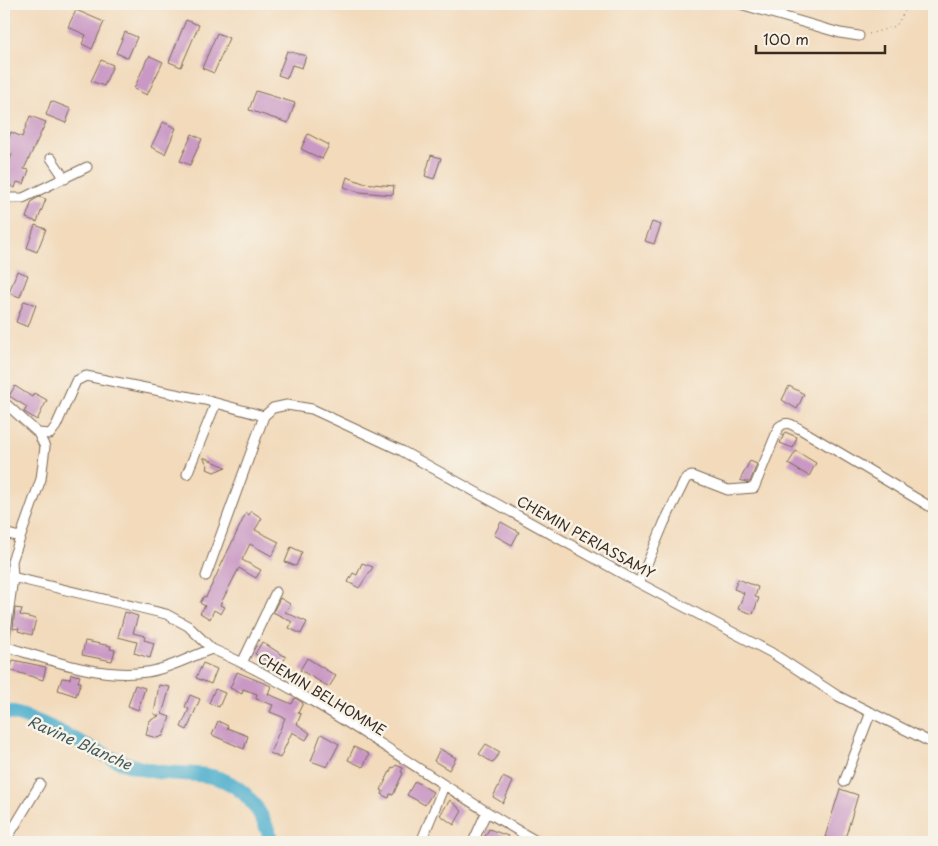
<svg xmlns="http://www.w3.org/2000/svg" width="938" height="846" font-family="'Playpen Sans',sans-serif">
	<rect width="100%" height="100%" fill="#f7f3e8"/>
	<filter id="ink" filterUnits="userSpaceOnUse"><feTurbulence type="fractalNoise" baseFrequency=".02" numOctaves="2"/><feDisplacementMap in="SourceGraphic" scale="10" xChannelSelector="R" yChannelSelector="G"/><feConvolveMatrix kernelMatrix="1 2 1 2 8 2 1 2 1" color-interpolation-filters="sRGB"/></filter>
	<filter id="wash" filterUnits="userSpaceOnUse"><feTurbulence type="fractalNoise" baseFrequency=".0096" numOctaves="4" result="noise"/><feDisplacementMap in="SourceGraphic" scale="20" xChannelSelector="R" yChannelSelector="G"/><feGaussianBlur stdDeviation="1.12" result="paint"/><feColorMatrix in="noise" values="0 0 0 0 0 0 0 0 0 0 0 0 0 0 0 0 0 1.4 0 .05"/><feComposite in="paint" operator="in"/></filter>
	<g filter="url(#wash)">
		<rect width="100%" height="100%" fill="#f2dabb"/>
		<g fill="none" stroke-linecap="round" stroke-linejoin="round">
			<!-- river -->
			<path stroke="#4eafcd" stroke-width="15" d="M4 711C57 722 99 761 153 771 178 776 208 770 231 784 253 796 265 820 272 842"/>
		</g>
		<g id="blocks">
			<!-- building -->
			<path fill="#c998c4" d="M76 10 104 22 92 49 82 44 86 35 68 27Z
				M186 20 199 25 181 67 169 62Z
				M125 32 137 37 128 58 116 53Z
				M217 33 229 38 214 73 202 68Z
				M287 51 306 56 302 68 292 65 287 78 278 75Z
				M150 56 163 62 147 95 134 89 147 59Z
				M101 60 113 65 104 86 91 81Z
				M256 91 295 103 288 123 249 110Z
				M51 101 71 109 66 123 46 115Z
				M30 116 46 122 24 169 29 170 24 184 17 182 15 188 9 185 6 192H4V178L12 154 4 150 11 132 22 137Z
				M163 122 176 128 165 154 151 147Z
				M192 134 202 139 190 165 180 161Z
				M308 134 329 145 322 159 301 149Z
				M431 155 441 158 434 179 425 176Z
				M347 177 363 183 394 186 393 195 360 192 344 187Z
				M39 197 46 199 37 222 26 218 32 201Z
				M652 222 661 225 654 244 645 241Z
				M35 225 46 229 37 252 27 248Z
				M17 271 28 275 20 297 9 293Z
				M24 301 36 305 28 327 16 322Z
				M15 386 32 397 34 393 47 400 37 420 24 412 27 407 9 396Z
				M789 386 804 394 797 409 782 400Z
				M785 432 797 437 793 448 780 443Z
				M796 451 816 463 809 476 788 464Z
				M203 457 226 467 214 472 207 469 208 466Z
				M750 461 757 464 750 482H746L740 480Z
				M251 511 262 518 255 530 279 542 272 556 250 544 242 560 261 570 256 578 239 568 220 605 225 607 221 614 214 610 210 619 200 613 205 606 200 603 204 596 206 597 246 513 249 515Z
				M501 522 519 532 512 545 494 535Z
				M291 547 302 552 296 566 285 562Z
				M362 563 373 567 359 588 348 582 353 573 357 575Z
				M738 579 758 587 755 597 759 598 753 614 738 609 744 593 734 589Z
				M280 598 290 604 285 612 307 622 301 634 289 628 292 622 273 612Z
				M15 608 22 609 20 615 36 619 32 635 18 631 19 628 13 629Z
				M125 612 138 616 133 633 145 636 144 640 154 643 150 658 134 653 137 642 118 637Z
				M85 641 111 646 110 649 115 650 112 661 82 655Z
				M262 642 286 657 278 670 269 665 271 662 255 654Z
				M307 658 336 676 329 687 300 670Z
				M13 660 46 667 43 680 10 670Z
				M203 663 217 669 211 684 196 678Z
				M237 672 271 686 268 694 292 704 295 698 303 703 298 713 301 714 297 724 310 733 306 740 292 732 280 758 270 753 285 718 270 712 273 705 256 699 257 694 243 689 242 694 230 688Z
				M71 674 80 676 78 682H81L76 696 58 690 62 678 70 679Z
				M135 685 145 688 138 710 128 706Z
				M159 685 170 687 162 714 170 717 163 736 157 738 146 735 149 721 159 716 154 714Z
				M215 689 225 693 219 707 209 703Z
				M190 695 200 699 187 730 181 727 189 709 185 707Z
				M218 721 228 726 227 728 248 736 244 749 212 735Z
				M321 734 339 744 327 767 311 761Z
				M486 744 500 752 493 763 479 754Z
				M354 747 369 754 363 767 348 760Z
				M440 749 456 758 449 770 434 761Z
				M396 765 403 768 401 772 403 773 393 795 390 794 389 798 382 795 383 791 381 790 392 767 394 768Z
				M503 777 513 782 503 803 493 797Z
				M415 781 433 792 425 805 407 795Z
				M840 789 858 795 844 842 825 837Z
				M450 800 462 811 454 825 440 815Z
				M489 829 508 836 505 842H482Z"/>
		</g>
	</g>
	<g filter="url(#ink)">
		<use href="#blocks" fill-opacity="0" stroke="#7b6855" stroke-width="1"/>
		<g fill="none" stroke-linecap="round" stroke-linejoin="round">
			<!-- minor casing -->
			<g stroke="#7b6855" stroke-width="11">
				<path id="minor" d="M740 4 840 33 859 36
					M51 158 65 179
					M4 198H23L87 167
					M4 402 38 433 45 447 41 479 12 561 13 578 4 646
					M38 433 50 434 56 426 76 381 86 376 205 400 264 416 273 408 287 405 312 409 402 451 639 583 772 653 838 696 934 744
					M187 474 216 403
					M4 533 20 537
					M4 575 166 614 188 626 212 649
					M206 576 264 416
					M639 583 664 523 686 478 692 476 728 490 754 488 779 427C787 420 792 425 800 429L934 509
					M4 646C48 659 99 679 147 672 169 669 191 656 212 649 329 700 428 781 538 842
					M242 663 276 592
					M844 782 871 712
					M5 842 40 784
					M421 842 444 786
					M473 842 486 813"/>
			</g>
			<!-- path -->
			<path stroke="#7b6855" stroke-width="1" stroke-dasharray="1 4" stroke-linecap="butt" d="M869 34 896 26 909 4"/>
			<!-- minor -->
			<use href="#minor" stroke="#fff" stroke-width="9"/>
		</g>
	</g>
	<g text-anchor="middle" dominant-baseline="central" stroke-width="5" stroke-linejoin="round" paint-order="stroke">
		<!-- street labels -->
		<g font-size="14" fill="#3b2a1e" stroke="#f7f3e8">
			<text transform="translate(586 537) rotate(29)">CHEMIN PERIASSAMY</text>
			<text transform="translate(322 694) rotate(31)">CHEMIN BELHOMME</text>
		</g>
		<!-- water labels -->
		<g font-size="15" font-style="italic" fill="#42595b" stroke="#f7f3e8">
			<text transform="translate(80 742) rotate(24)">Ravine Blanche</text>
		</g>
	</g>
	<!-- margin -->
	<rect width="938" height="846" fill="none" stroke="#f7f3e8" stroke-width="20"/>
	<!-- scale -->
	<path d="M756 45v8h129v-8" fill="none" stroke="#3b2a1e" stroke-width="2.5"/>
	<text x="763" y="45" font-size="15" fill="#3b2a1e" stroke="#f7f3e8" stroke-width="4" paint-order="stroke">100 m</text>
</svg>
